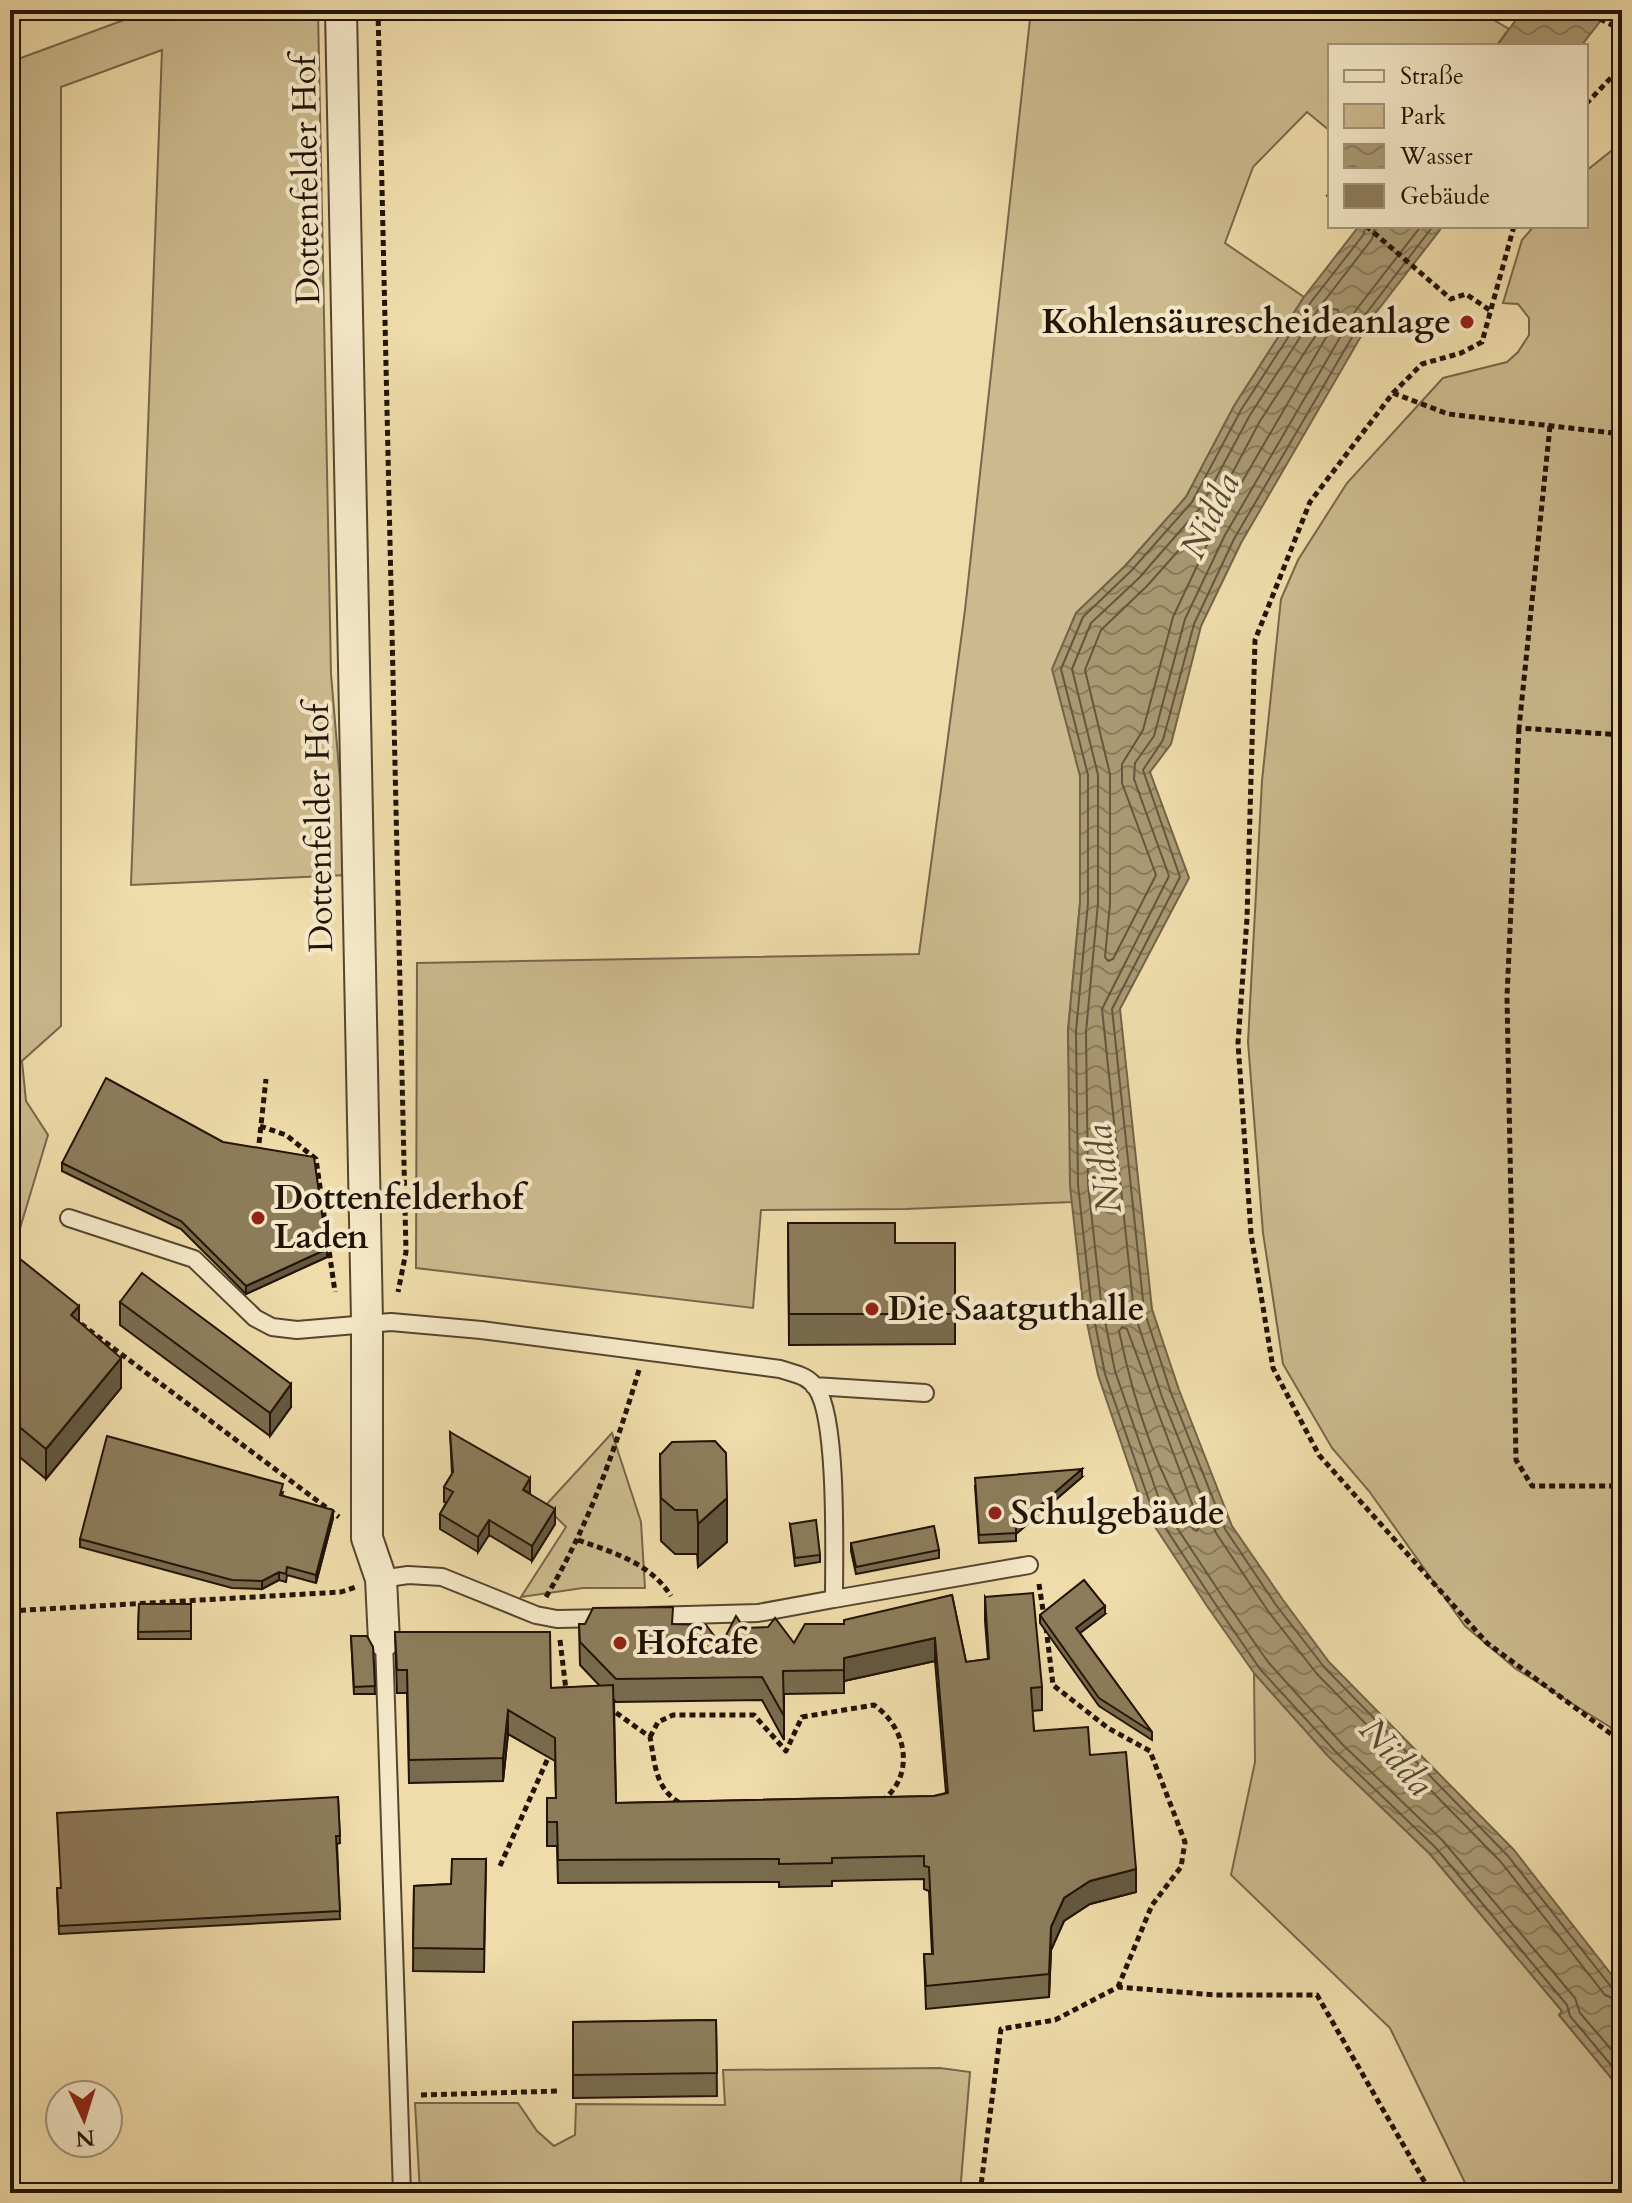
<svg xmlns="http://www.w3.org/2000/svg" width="1632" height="2203" font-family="Cardo,serif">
	<defs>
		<pattern id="water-waves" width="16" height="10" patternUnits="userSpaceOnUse" patternTransform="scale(2)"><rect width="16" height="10" fill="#a99872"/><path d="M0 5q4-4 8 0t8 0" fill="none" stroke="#897b5c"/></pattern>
	</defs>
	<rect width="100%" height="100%" fill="#efdcaa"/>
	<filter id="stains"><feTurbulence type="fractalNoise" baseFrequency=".0025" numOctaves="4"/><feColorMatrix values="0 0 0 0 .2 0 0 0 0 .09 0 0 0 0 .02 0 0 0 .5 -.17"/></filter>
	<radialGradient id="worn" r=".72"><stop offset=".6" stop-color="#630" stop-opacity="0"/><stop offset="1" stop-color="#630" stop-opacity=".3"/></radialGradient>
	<!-- green -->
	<path fill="#ccba8e" stroke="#77664a" stroke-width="2" d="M151 10H318L331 674 348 875 131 885 162 50 61 87V1026L22 1061 26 1101 48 1135 18 1235 10 1228V62Z
		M1031 10H1477L1509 29 1496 46H1330V131L1307 112 1253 167 1225 243 1304 297 1234 406 1186 497 1126 565 1076 613 1053 669 1080 775V903L1068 1031 1072 1202 906 1209 761 1210 753 1308 416 1268 417 963 919 954 965 610Z
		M1622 134V1740L1610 1727 1516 1669 1465 1626 1369 1491 1332 1448 1283 1364 1263 1233 1248 1042 1262 781 1281 599 1298 560 1347 483 1443 378 1507 362 1518 352 1529 335V318L1518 304 1503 303 1522 240 1534 226H1586V171L1611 151Z
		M612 1433 641 1522 645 1588H583L521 1597 566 1527 545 1506Z
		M1254 1673 1329 1757 1430 1854 1562 2011 1559 2015 1622 2091V2193H1470L1390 2028 1231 1875 1255 1762Z
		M940 2068 970 2072 960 2193H420L415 2103H518L537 2131 554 2146 575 2135 576 2104 725 2105 723 2070Z"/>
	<!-- water -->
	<path fill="url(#water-waves)" stroke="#736347" stroke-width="2" d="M1523 10H1609L1581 46H1497Z
		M1359 226H1443L1371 319 1241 543 1201 626 1171 744 1150 772 1189 878 1120 1009 1152 1309 1179 1390 1232 1526 1283 1600 1329 1662 1514 1850 1622 1988V2091L1559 2015 1562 2011 1430 1854 1329 1757 1254 1673 1207 1606 1144 1510 1098 1375 1083 1304 1070 1186 1068 1031 1080 903V776L1052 669 1076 613 1126 565 1186 497 1234 406 1304 297Z"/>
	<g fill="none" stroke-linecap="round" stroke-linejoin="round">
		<!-- shore -->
		<path stroke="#66563c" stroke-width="2" d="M1365 226 1364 234 1311 302 1241 410 1192 502 1131 571 1083 617 1061 669 1088 775V903L1076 1031 1078 1185 1091 1303 1105 1374 1151 1506 1214 1602 1260 1669 1335 1751 1436 1848 1567 2005 1570 2016 1622 2078
			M1375 226 1372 239 1319 308 1250 415 1200 508 1139 578 1091 623 1072 669 1098 775V903L1086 1032 1088 1184 1101 1301 1115 1371 1160 1502 1222 1596 1268 1662 1342 1744 1443 1841 1575 1998 1580 2013 1622 2062
			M1421 226 1356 310 1225 535 1185 619 1154 736 1135 763 1134 779 1169 876 1102 1009 1134 1312 1162 1397 1216 1533 1268 1611 1317 1674 1501 1862 1605 1995 1622 2002
			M1433 226 1365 315 1234 539 1194 624 1163 740 1143 770 1180 877 1112 1009 1144 1310 1171 1393 1225 1529 1276 1605 1324 1667 1508 1856 1612 1988 1622 1991
			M1333 309 1338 310 1339 315 1214 530 1173 617 1143 730 1122 764V783L1156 875 1113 959 1108 961 1105 957 1110 904V774L1085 670 1101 630 1147 586 1210 515 1260 421Z
			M1122 1327 1127 1329 1200 1525 1197 1531 1193 1529C1155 1472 1133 1398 1119 1331Z"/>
		<!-- service casing -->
		<g stroke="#55452f" stroke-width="20">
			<path id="service" d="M69 1218 194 1259 255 1318 272 1327 297 1330 391 1322 481 1330 780 1369C795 1374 808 1375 817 1389 838 1422 834 1555 834 1599L758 1613 650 1616
				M814 1386 925 1393
				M381 1579 408 1575 442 1577 536 1615 557 1619 607 1618
				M834 1599 1029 1565
				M384 1641 402 2193"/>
		</g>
		<!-- minor casing -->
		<g stroke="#55452f" stroke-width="34">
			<path id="minor" d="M341 10 367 1321V1538L381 1579 384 1641"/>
		</g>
		<!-- path -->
		<path stroke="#221306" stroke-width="5" stroke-dasharray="6 4" stroke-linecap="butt" d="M378 10 406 1252 398 1292
			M1582 10 1622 30
			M10 23 43 10
			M1586 104 1622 66
			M1327 194 1330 196
			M1366 226 1451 299 1466 294 1491 311
			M1514 226 1482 342 1461 353 1422 364 1393 393 1310 502 1255 640 1247 918 1238 1043 1251 1234 1273 1368 1319 1455 1487 1643 1622 1742
			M1393 393 1448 414 1622 434
			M1550 426 1519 728 1622 735
			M1519 728 1507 997 1516 1460 1532 1486H1622
			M260 1126 286 1135 316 1159 335 1292
			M258 1153 266 1079
			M81 1324 339 1517
			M578 1540C614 1553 649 1562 671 1596
			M1039 1584 1044 1617
			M546 1597C589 1525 615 1450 639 1370
			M10 1611 341 1592 356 1587
			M1046 1627 1053 1685 1108 1728 1150 1751 1185 1842 1181 1867 1152 1905 1118 1987
			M560 1640 566 1690 563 1692
			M608 1707 650 1737C655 1764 655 1790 682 1804
			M650 1737 658 1722 673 1715H754L786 1751 802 1717 874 1705C906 1727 916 1774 883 1800
			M500 1866 548 1758V1750
			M421 2095 560 2091
			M980 2193 1001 2029 1055 2020 1118 1987 1216 1995H1317L1431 2193"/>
		<!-- service -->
		<use href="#service" stroke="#f5e8c8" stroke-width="16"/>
		<!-- minor -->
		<use href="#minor" stroke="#f5e8c8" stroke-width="30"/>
	</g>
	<!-- wall -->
	<path fill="#796b4e" stroke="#221306" stroke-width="2" fill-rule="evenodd" d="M62 1163 327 1257 246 1294 181 1229 62 1171Z
		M788 1223 895 1243H955V1344L789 1345Z
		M10 1251 79 1322 121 1388 46 1479 10 1449Z
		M120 1302 291 1407 270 1436 120 1325Z
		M450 1432 530 1494 555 1524 532 1561 489 1535 478 1552 440 1529V1514L446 1503 444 1502V1487L452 1474Z
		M660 1455 727 1542 698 1567 697 1554H675L661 1541Z
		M1082 1477 1016 1534V1541L979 1543 975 1486Z
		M283 1492 282 1496 333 1518 316 1583 287 1575 286 1582 279 1580 262 1589 232 1588 80 1547V1539Z
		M790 1524 820 1555V1562L795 1566Z
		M851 1543 939 1550V1558L856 1574 851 1551Z
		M952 1595 966 1662 988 1659 985 1621V1597L1042 1687V1710L1032 1711 1034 1731 1090 1755 1136 1892 1090 1904 1064 1921 1051 1950 1049 1997 926 2009 924 1954H932L929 1891 924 1889V1879L832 1881V1886L779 1887V1882L558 1883 557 1846H547V1798H556L555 1761 508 1734 503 1781 409 1783 407 1693H397L395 1632 551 1688 600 1686 580 1665 579 1624H673L721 1645 744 1628 794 1643 844 1624ZM935 1661 946 1793 934 1796 616 1803 614 1700 616 1702 762 1700 784 1740V1694L844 1693V1681Z
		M139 1604H191V1639H138Z
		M1105 1614 1080 1633 1152 1732V1740L1099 1706 1040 1623V1615Z
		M351 1636 373 1647 375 1694H354Z
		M338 1797 340 1843 337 1844 340 1919 59 1934 57 1888H61Z
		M486 1859 484 1972 413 1971 414 1886 451 1884Z
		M716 2020 717 2096 573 2098V2022Z"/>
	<!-- shaded-wall -->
	<path fill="#635740" stroke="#221306" stroke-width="2" d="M327 1249V1257L246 1294V1286Z
		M79 1306V1336L71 1315Z
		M121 1358V1388L46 1479V1449Z
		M291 1384V1407L270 1436V1413Z
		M1082 1469V1477L1016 1534V1526Z
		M530 1478V1493L523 1490Z
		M727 1498V1542L698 1567V1524Z
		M555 1509V1524L532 1561V1546Z
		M333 1510V1518L316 1583V1575Z
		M489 1520V1535L478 1552V1537Z
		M279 1572V1580L262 1589V1581Z
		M1105 1606V1614L1076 1636V1628Z
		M935 1638V1661L844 1681V1658Z
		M508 1710V1734L503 1781V1758Z
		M1136 1869V1892L1090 1904 1064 1921 1051 1950 1049 1997 1051 1927 1064 1898 1090 1881Z"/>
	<!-- building -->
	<path fill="#8d7c5b" stroke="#221306" stroke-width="2" d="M106 1078 223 1142 314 1157 327 1249 246 1286 181 1221 62 1163Z
		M788 1223H895V1243H955V1314H789Z
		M10 1251 79 1306 71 1315 121 1358 46 1449 10 1419Z
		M142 1273 291 1384 270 1413 120 1302Z
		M450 1432 530 1478 523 1490 555 1509 532 1546 489 1520 478 1537 440 1514 453 1492 444 1487 453 1472Z
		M107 1436 283 1484 280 1495 333 1510 316 1575 287 1567 286 1574 279 1572 262 1581 232 1580 80 1539Z
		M715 1441 726 1453 727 1498 698 1524 697 1510H675L661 1498 660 1455 672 1442Z
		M1082 1469 1016 1526V1533L979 1535 975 1478Z
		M816 1520 820 1555 795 1558 790 1524Z
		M934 1526 939 1550 856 1567 851 1543Z
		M1084 1580 1105 1606 1076 1628 1152 1732 1099 1698 1040 1615Z
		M1033 1593 1042 1687 1031 1688 1034 1731 1088 1727 1090 1755 1126 1752 1136 1869 1090 1881 1064 1898 1051 1927 1049 1974 926 1986 924 1954H933L929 1867 924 1866V1856L832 1858V1863L779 1864V1859L558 1860 557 1822H547V1798H556L555 1738 508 1710 503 1758 409 1760 407 1670H397L395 1632H550L551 1688 613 1685 616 1803 934 1796 948 1793 935 1638 844 1658V1670L783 1671 784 1716 762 1677 616 1679 580 1642 579 1624H585L593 1608 673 1607 672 1624 706 1625 721 1645 736 1616 744 1628 768 1627 775 1618 794 1643 805 1624H844V1620L952 1595 966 1662 989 1659 985 1597Z
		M139 1604H191V1631L138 1632Z
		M351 1636H367L373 1647 375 1686 354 1687Z
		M338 1797 340 1836H336L340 1911 59 1926 57 1888H61L57 1813Z
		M452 1859H486L484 1949 413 1948 414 1886 451 1884Z
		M716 2020 717 2073 573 2075V2022Z"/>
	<!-- markers -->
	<g fill="#8f2418" stroke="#f5e8c8" stroke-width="3">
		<circle cx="1467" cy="322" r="8"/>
		<circle cx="258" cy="1218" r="8"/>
		<circle cx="872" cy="1309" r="8"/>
		<circle cx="995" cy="1513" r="8"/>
		<circle cx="620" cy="1643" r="8"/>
	</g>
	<g text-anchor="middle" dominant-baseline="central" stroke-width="8" stroke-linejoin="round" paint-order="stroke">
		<!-- street labels -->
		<g font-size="34" fill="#221306" stroke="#f5e8c8">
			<text transform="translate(306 180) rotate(-91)">Dottenfelder Hof</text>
			<text transform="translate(319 828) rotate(-91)">Dottenfelder Hof</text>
		</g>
		<!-- poi labels -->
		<g font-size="34" font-weight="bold" fill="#221306" stroke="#f5e8c8" text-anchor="start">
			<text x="1451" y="322" text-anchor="end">Kohlensäurescheideanlage</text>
			<text x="274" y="1198">Dottenfelderhof<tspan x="274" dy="39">Laden</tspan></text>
			<text x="888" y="1309">Die Saatguthalle</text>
			<text x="1011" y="1513">Schulgebäude</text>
			<text x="636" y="1643">Hofcafe</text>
		</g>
		<!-- water labels -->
		<g font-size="36" font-style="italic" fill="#584831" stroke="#f5e8c8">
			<text transform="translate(1210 516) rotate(-64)">Nidda</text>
			<text transform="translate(1104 1169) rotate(-97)">Nidda</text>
			<text transform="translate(1396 1757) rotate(49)">Nidda</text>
		</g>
	</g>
	<!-- margin -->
	<rect width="1632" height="2203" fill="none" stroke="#efdcaa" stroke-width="40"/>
	<rect x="12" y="12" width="1608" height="2179" fill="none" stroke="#221306" stroke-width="4"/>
	<rect x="20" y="20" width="1592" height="2163" fill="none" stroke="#221306" stroke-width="2"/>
	<!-- legend -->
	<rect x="1328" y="44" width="260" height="184" fill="#f5e8c8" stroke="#a1937a" stroke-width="2"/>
	<rect x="1344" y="70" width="40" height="12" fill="#f5e8c8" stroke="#a1937a" stroke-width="2"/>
	<text x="1400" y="84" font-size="24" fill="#221306">Straße</text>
	<rect x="1344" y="104" width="40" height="24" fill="#ccba8e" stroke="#a1937a" stroke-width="2"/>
	<text x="1400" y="124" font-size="24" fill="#221306">Park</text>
	<rect x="1344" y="144" width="40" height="24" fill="url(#water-waves)" stroke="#a1937a" stroke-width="2"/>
	<text x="1400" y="164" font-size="24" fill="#221306">Wasser</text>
	<rect x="1344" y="184" width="40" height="24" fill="#8d7c5b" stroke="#a1937a" stroke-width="2"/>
	<text x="1400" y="204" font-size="24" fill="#221306">Gebäude</text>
	<!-- north arrow -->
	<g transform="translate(84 2119) rotate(176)"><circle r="38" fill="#f5e8c8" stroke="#a1937a" stroke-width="2"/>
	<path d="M0-6L14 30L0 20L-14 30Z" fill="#8f2418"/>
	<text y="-12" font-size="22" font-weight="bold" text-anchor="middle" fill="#221306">N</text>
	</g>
	<rect width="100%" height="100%" filter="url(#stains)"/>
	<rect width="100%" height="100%" fill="url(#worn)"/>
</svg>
